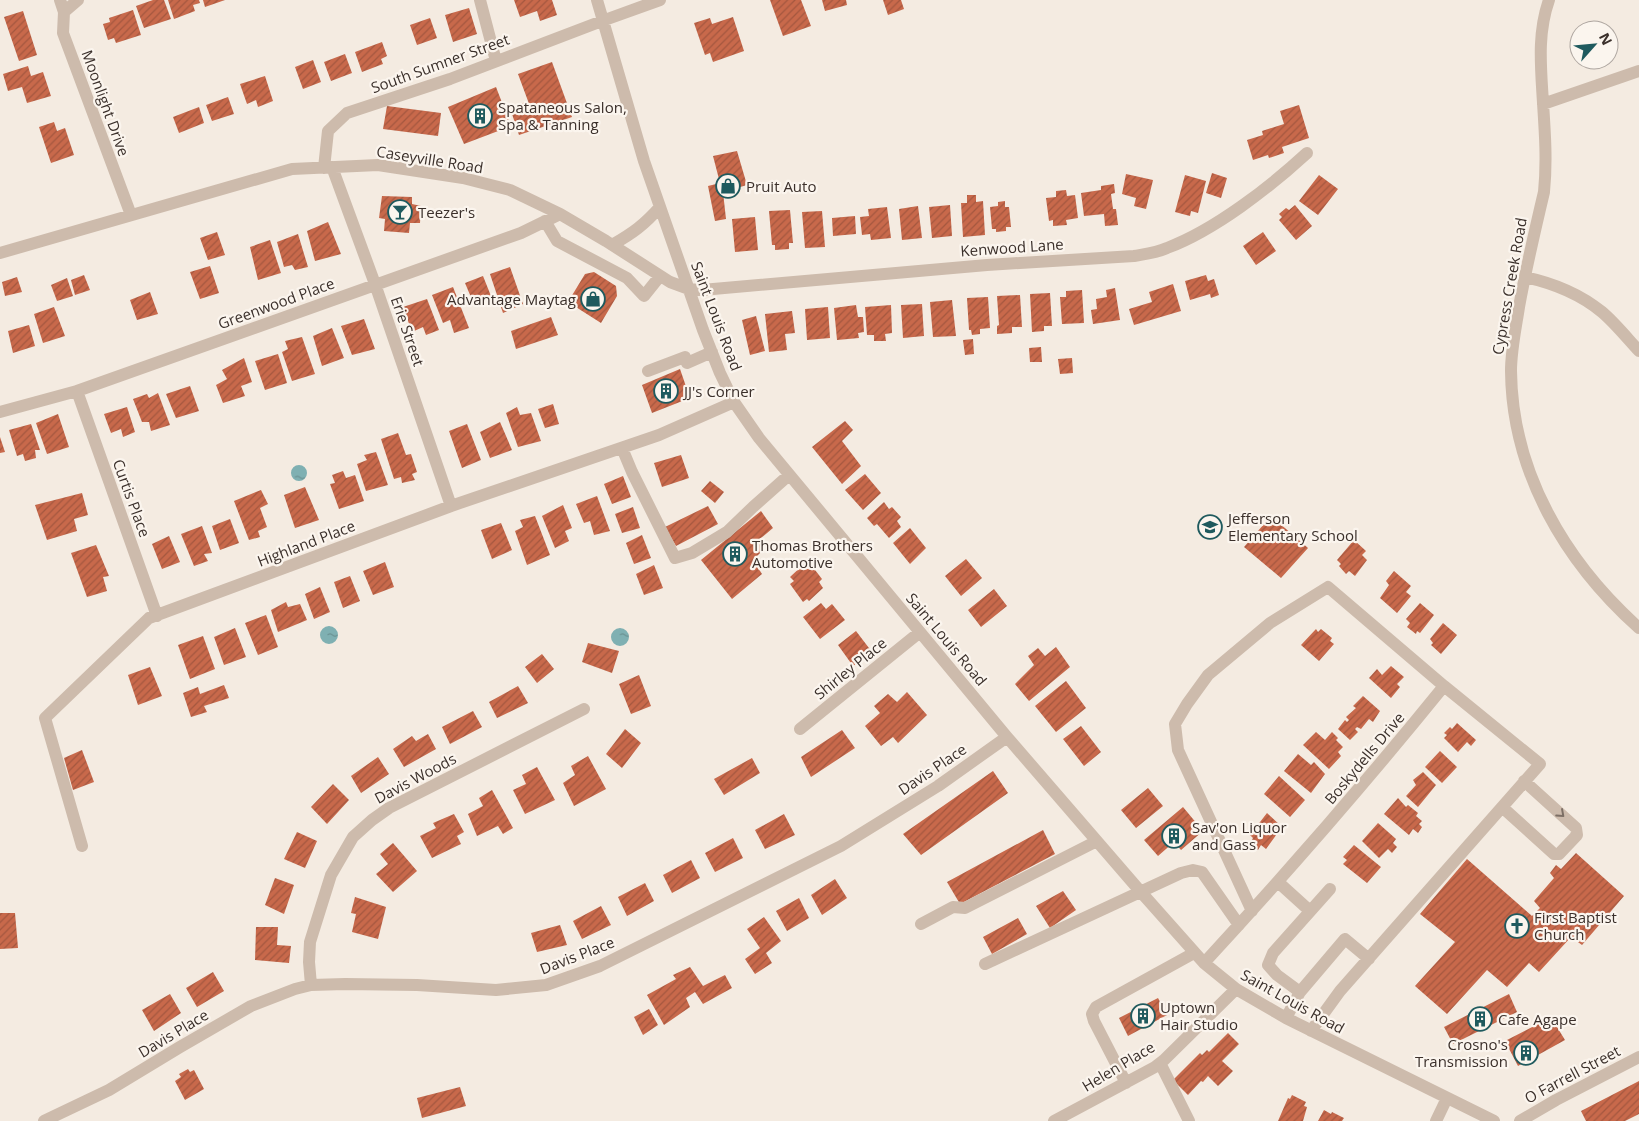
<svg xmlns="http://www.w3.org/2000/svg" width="1639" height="1121" font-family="'Open Sans',sans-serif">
	<defs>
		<pattern id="water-ripples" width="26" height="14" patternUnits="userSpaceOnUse" patternTransform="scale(1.25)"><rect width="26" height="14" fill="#7fb0b2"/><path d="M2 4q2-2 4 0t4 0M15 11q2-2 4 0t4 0" fill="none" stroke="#699091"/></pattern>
		<pattern id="building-hatch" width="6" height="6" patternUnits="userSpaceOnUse" patternTransform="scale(1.25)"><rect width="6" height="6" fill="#c8694b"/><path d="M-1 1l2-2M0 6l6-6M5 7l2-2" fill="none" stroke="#a4573f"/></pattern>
	</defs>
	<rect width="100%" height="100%" fill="#f4ebe1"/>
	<!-- water -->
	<path fill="url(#water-ripples)" d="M291 473a8 8 0 1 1 16 0a8 8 0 1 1-16 0Z
		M320 635a9 9 0 1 1 18 0a9 9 0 1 1-18 0Z
		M611 637a9 9 0 1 1 18 0a9 9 0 1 1-18 0Z"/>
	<!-- building -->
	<path fill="url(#building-hatch)" d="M153 0H164L171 19 144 28 136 6Z
		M168 0H199L200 3 193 5 195 11 174 19Z
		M203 0H225L205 7Z
		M514 0H552L557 15 540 21 537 11 520 17Z
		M770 0H801L811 26 783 36Z
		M822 0H846L847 5 825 11Z
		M883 0H901L904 9 888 15Z
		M469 8 477 34 453 42 445 15Z
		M133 10 141 35 116 43 114 38 108 40 103 24 110 22 109 18Z
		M23 11 37 55 19 61 4 17Z
		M733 17 744 51 713 62 710 53 705 55 694 23 710 18 712 24Z
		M430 18 437 38 417 45 410 25Z
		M382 42 387 56 381 59 383 64 362 72 355 52Z
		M345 54 352 73 331 81 324 62Z
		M313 60 321 82 303 89 295 67Z
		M552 62 572 117 519 135 510 108 528 101 518 74Z
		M28 66 31 76 43 72 51 96 27 103 22 87 8 91 3 74Z
		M265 76 273 101 258 107 256 100 247 104 240 84Z
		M496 87 511 126 464 144 448 107Z
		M228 97 234 114 212 121 206 105Z
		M1299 105 1309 138 1282 147 1284 153 1269 158 1268 155 1253 160 1247 140 1263 135 1262 131 1284 124 1280 111Z
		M387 106 441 113 438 136 383 129Z
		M199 107 204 123 179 133 173 117Z
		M54 122 57 131 65 128 74 155 51 163 39 127Z
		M737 151 747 185 723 192 726 219 715 221 708 186 720 183 713 156Z
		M1212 173 1227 178 1221 198 1206 193Z
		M1126 174 1153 180 1146 209 1134 206 1136 198 1122 194Z
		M1185 175 1206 181 1198 213 1191 211 1190 216 1175 212Z
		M1319 175 1338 189 1318 215 1299 201Z
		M1114 184 1115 193 1111 194 1113 209H1116L1118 225 1105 226 1104 214 1084 216 1081 193 1101 190V186Z
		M1066 190 1067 196 1075 195 1078 218 1066 220 1067 225 1053 226V220L1049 221 1046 198 1056 197V191Z
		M967 195H976V202L983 201 985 235 963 237 961 203H967Z
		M382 196 412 197V204L421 206 420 223H410L409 233 384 231 385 219 379 218Z
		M1005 201V207H1009L1011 227H1006V231L996 232V229H992L990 207 998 206V202Z
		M950 205 952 236 932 238 929 207Z
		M1295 205 1312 226 1296 240 1279 220 1282 217 1279 214 1286 208 1289 210Z
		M918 206 922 238 902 240 899 209Z
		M887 207 891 238 871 240 870 234 862 235 860 217 869 216 868 209Z
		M790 210 793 243H789V249L775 250V245H772L769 211Z
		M822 211 825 247 805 248 802 212Z
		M855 216 856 234 833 236 832 218Z
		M755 217 758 250 735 252 732 219Z
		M328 222 341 254 315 261 307 231Z
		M217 232 225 255 208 260 200 238Z
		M1263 232 1276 251 1256 265 1243 246Z
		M298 234 308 267 295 270 292 265 284 267 277 242Z
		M270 240 281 273 258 280 250 247Z
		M210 266 219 293 200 299 190 272Z
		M510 267 523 304 503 313 490 274Z
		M594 272 616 286 617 296 601 323 568 302 585 274Z
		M84 275 90 290 75 295 71 280Z
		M1206 275 1208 281 1214 279 1219 295 1211 298 1210 294 1190 300 1185 281Z
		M483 276 491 296 473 302 465 283Z
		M17 277 22 292 5 296 2 282Z
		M67 278 73 296 57 301 51 285Z
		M1173 284 1181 311 1134 325 1129 309 1152 302 1149 292Z
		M453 287 469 328 454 333 450 320 443 323 432 295Z
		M1115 288 1120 320 1093 324 1091 310 1097 309 1096 299 1107 297 1106 290Z
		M1082 290 1084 323 1062 324 1060 297H1066V291Z
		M150 292 158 314 137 320 130 300Z
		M1050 293 1052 326H1044V331L1032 332 1030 294Z
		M1020 295 1022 327H1012V333L997 334V326L999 325 997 296Z
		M988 297 990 328 980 329V334L972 335 971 330H969L967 298Z
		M427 299 439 330 426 335 423 327 412 332 403 307Z
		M952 300 956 336 933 337 930 302Z
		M922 304 924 336 903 338 901 305Z
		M856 305 858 317H863L864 332 858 333 859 338 837 340 834 308Z
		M891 305 892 333 885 334 886 341H874V335H867L865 307Z
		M54 307 65 336 43 343 34 314Z
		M828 307 830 338 807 340 805 309Z
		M792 311 795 333 785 334 787 350 769 352 765 314Z
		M756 316 765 351 750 355 742 320Z
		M551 317 558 335 516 349 511 331Z
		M364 319 375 349 352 355 341 326Z
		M29 325 35 346 13 353 8 331Z
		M332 328 344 358 322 366 313 336Z
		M302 337 315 374 292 381 282 352 288 349 285 341Z
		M973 339 974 354 965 355 963 340Z
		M1041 347 1042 362H1030L1029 348Z
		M278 354 287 383 265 390 255 361Z
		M244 358 252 382 241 386 245 396 223 403 216 385 227 379 222 370Z
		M1072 358 1073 373 1060 374 1058 359Z
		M680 369 690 398 652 413 642 385Z
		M190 386 199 411 176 418 166 394Z
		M158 393 170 425 151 431 149 422H142L133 399 147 394 149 398Z
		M553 404 559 424 545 428 538 409Z
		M127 407 135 432 123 437 121 429 111 433 104 414Z
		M517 407 520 415 531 413 541 441 518 447 506 413Z
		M58 414 69 447 47 454 36 423Z
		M845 421 853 430 842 441 861 466 842 484 812 447Z
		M500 422 512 450 490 458 480 432Z
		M31 424 40 450H35L36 458 25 461 23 454 17 456 9 430Z
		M467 424 481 460 462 468 449 431Z
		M398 433 406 455 411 454 417 472 412 474 415 480 402 483 401 477 394 479 381 439Z
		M0 437 5 452 0 453Z
		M376 452 388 485 366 491 357 464 367 460 364 455Z
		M681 455 689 478 662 487 654 463Z
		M343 471 346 478 355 475 364 501 339 509 330 484 335 483 332 475Z
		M865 474 881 493 863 510 845 490Z
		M623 476 631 497 612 504 604 484Z
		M710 481 724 492 715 503 701 491Z
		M305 487 319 520 295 528 284 495Z
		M261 490 268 504 260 508 267 527 258 531 260 537 249 540 234 501Z
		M82 493 88 515 74 519 77 531 47 540 35 505Z
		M597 496 610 531 594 535 590 521 584 523 576 504Z
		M884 502 889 509 892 507 901 517 897 521 901 527 889 538 877 524 874 526 867 518Z
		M563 505 572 528 565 531 569 541 555 548 542 516Z
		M708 506 718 524 676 546 665 527Z
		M633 507 640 528 622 533 615 514Z
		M761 511 773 528 761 538 766 547 753 560 762 574 732 599 701 560Z
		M535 516 550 555 527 565 515 531 523 527 520 520Z
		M1271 516 1308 548 1281 578 1244 547Z
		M230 519 239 543 220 550 212 526Z
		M501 523 512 550 492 559 481 530Z
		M202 526 212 553 204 554 208 561 194 566 181 534Z
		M910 528 926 548 910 564 893 543Z
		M642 535 651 558 634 564 626 543Z
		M169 536 180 562 162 569 152 544Z
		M1354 540 1366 551 1362 555 1367 560 1355 576 1349 571 1346 574 1339 566 1341 564 1337 560Z
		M96 545 109 576 103 577 107 591 87 597 71 553Z
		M966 559 982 578 961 596 945 576Z
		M385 562 394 587 373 595 363 571Z
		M804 564 807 569 812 566 822 579 819 582 823 588 809 601 807 599 803 602 790 584 794 581 790 577Z
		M654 565 663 588 644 595 636 574Z
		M1394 571 1411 586 1406 592 1411 596 1397 613 1380 598 1389 585 1386 581Z
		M350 576 360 601 343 608 334 582Z
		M320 587 330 612 314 619 305 594Z
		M994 589 1007 606 981 627 968 610Z
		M286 602 288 607 300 604 307 620 278 632 271 610Z
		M821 603 826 609 832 604 845 620 820 639 803 617Z
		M1420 603 1434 615 1420 633 1417 631 1416 634 1407 627 1410 623 1406 619Z
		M266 615 278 647 258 655 245 623Z
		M1443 623 1457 635 1441 654 1431 645 1433 643 1430 639Z
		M235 628 246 657 224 665 214 637Z
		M1316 629 1318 632 1321 629 1332 638 1330 641 1334 644 1319 661 1301 645Z
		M856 631 872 652 853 666 838 645Z
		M203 636 215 669 190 679 178 645Z
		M588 643 619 651 612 673 582 662Z
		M1056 647 1070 667 1029 701 1015 684 1034 665 1028 656 1038 648 1045 656Z
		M542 654 554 669 537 683 525 667Z
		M1391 666 1404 677 1397 684 1400 687 1391 698 1369 678 1377 669 1382 675Z
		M150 667 162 696 138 705 128 675Z
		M639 675 651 706 631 714 619 684Z
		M1066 681 1086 708 1056 732 1035 706Z
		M224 685 229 698 204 706 207 712 191 717 183 693 198 687 200 694Z
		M518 686 528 703 497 718 489 702Z
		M907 692 927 715 898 743 893 737 881 746 865 726 880 713 874 706 888 694 897 702Z
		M1363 696 1380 711 1373 722 1369 719 1361 729 1357 727 1355 729 1358 732 1350 740 1338 729 1345 720 1347 722 1349 720 1346 717 1356 708 1353 706Z
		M473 711 482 727 450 744 442 727Z
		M1457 723 1476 740 1471 746 1467 742 1458 752 1444 738 1447 735 1444 733 1450 727 1452 729Z
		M1081 726 1101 752 1084 766 1063 739Z
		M625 729 641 743 622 768 606 754Z
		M842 730 855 748 811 777 801 757Z
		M1316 732 1325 740 1332 732 1338 738 1336 740 1343 747 1338 752 1341 756 1329 769 1303 745Z
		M428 734 436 749 404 767 393 749 412 736 416 741Z
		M82 750 94 782 73 790 64 758Z
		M1440 751 1457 767 1442 783 1425 767Z
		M1298 754 1311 765 1314 762 1325 774 1311 793 1284 771Z
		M588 756 606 789 574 806 563 783 575 775 571 766Z
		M378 757 389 774 361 793 351 776Z
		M752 758 760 773 724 795 714 779Z
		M537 767 555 800 525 814 513 790 526 784 522 775Z
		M993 771 1008 793 921 855 903 834Z
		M1423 772 1436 785 1418 807 1406 796 1416 785 1413 780Z
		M1279 776 1305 800 1290 817 1264 794Z
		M333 784 349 800 327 824 311 807Z
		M1148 788 1163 806 1136 828 1121 810Z
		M492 790 513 828 503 834 498 826 477 836 468 814 483 806 479 798Z
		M1398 798 1406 807 1408 805 1418 813 1416 816 1422 821 1419 824 1422 827 1418 833 1413 829 1409 835 1384 814Z
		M1183 807 1203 831 1181 850 1174 842 1158 856 1144 840Z
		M1267 813 1282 827 1266 849 1261 845 1258 850 1250 843 1253 838 1250 835Z
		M454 814 464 832 457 836 461 844 432 858 420 836 436 828 433 823Z
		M784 814 795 835 765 849 755 830Z
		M1378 823 1396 839 1393 843 1397 847 1392 853 1388 849 1379 858 1362 841Z
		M1043 830 1055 854 960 904 947 882Z
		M297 832 317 841 305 868 284 859Z
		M733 838 743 858 715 872 705 853Z
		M393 843 417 871 393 892 376 874 388 864 380 854Z
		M1354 845 1381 867 1367 883 1343 864 1347 860 1343 857Z
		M1576 853 1624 896 1582 945 1571 937 1539 972 1529 963 1507 987 1487 970 1447 1014 1415 986 1455 942 1420 914 1467 859 1532 916 1540 908 1534 901 1554 878 1550 873 1556 865 1561 869Z
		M691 860 700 878 672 893 663 875Z
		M275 878 294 885 284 914 265 905Z
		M835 879 847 898 822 915 811 895Z
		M645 883 654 901 627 916 618 897Z
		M1063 891 1076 910 1050 928 1036 906Z
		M355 897 386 907 378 939 352 932 356 914 351 913Z
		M799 898 809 918 787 931 776 911Z
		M601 906 611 925 582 939 573 921Z
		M0 913H15L18 948 0 949Z
		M764 917 781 941 766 953 772 963 755 974 745 959 760 948 747 929Z
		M1018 918 1027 934 992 954 983 937Z
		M560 925 567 945 537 952 531 933Z
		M256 927H278L277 945 291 946 289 963 255 960Z
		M690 967 703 986 725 975 732 988 703 1004 695 992 686 998 690 1007 664 1025 647 995 676 979 673 975Z
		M213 972 224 991 197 1007 186 988Z
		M170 994 181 1013 154 1031 142 1010Z
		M1509 994 1517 1012 1453 1044 1444 1027Z
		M1158 998 1167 1015 1128 1036 1119 1018Z
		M649 1009 658 1025 643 1035 634 1017Z
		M1544 1021 1546 1026 1554 1022 1565 1040 1518 1066 1505 1041Z
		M1228 1033 1239 1044 1222 1061 1233 1071 1218 1086 1208 1076 1203 1082 1201 1081 1188 1095 1173 1080 1200 1053 1202 1055 1207 1050 1209 1052Z
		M188 1069 190 1072 194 1070 204 1089 185 1100 175 1081 181 1077 179 1074Z
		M1639 1081V1114L1625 1121H1586L1581 1111Z
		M460 1087 466 1106 422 1118 417 1098Z
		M1292 1095 1306 1102 1304 1106 1307 1107 1303 1121H1278L1288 1098 1290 1099Z
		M1324 1110 1331 1114 1332 1112 1344 1118 1342 1121H1318Z"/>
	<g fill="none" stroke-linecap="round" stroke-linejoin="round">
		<!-- minor -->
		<path stroke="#cdbbac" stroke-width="12" d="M60 0 64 12 63 33 131 215
			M480 0 496 61
			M597 0 644 161 703 330 720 373 734 402 759 438 1007 737 1140 891 1204 963 1236 989 1286 1018 1494 1121
			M1549 0C1537 34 1541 68 1543 103 1545 133 1547 162 1544 192 1535 230 1526 268 1519 307 1516 327 1511 350 1511 371 1512 472 1565 562 1639 628
			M64 12 78 0
			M1543 104 1639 71
			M332 167 375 284 451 506
			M324 168 328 131 347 113 450 79 602 21 660 0
			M545 221 557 241 627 278 644 296 660 276
			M612 245C633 233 644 225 660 207
			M0 253 292 169 378 165 463 178 510 190 560 214 606 241 670 282 689 289 702 290 987 265 1134 256C1145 254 1156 253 1167 248 1215 230 1270 187 1307 153
			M1525 277C1553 283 1579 293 1602 312 1615 323 1627 338 1639 351
			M648 371 685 357 687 363 712 352
			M77 391 157 616
			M0 412 77 391 521 233 560 214
			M622 448 632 472 675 558 692 553 727 532 753 507 789 475
			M800 729 920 632
			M1502 807 1554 854H1559L1577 835 1576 828 1524 781
			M82 846 45 718 149 618 451 506 659 435 734 402
			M1278 882 1310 911
			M921 924 953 907 965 908 1097 841
			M1204 963C1287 873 1367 781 1444 686L1328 587 1270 623 1208 675 1187 704 1175 724 1178 750 1252 911
			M985 964 1181 873 1193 870 1202 872 1239 925
			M311 985 309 962 310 942 331 875 353 837 372 820 389 808 584 709
			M1300 992 1277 975 1268 965 1273 953 1330 889
			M1286 1018 1300 992 1345 939 1369 959
			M1311 1031 1340 991 1540 764 1444 686
			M1160 1063 1189 1121
			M1126 1083 1094 1021 1092 1014 1096 1007 1194 953
			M44 1121 109 1090 180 1047 251 1006 295 989 311 985 345 984 417 985 496 990 546 985 600 966 841 846 938 786 1007 737
			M1054 1121 1155 1067 1164 1060 1236 989
			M1436 1121 1447 1098
			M1520 1121 1556 1100 1639 1057"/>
	</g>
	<!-- one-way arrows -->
	<defs><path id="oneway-chevron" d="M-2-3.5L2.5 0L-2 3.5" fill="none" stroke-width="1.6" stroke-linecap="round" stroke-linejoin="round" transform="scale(1.25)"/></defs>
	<use stroke="#7d6f65" href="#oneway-chevron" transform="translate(1561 814) rotate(42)"/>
	<!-- icons -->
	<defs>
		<g id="building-ring" transform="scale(1.25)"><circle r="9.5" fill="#fbf5ee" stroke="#1f5a5e" stroke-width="1.5"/><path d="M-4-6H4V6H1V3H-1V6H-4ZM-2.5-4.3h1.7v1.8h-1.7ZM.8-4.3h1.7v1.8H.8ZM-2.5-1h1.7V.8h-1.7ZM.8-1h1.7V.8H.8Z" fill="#1f5a5e"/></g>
		<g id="shop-ring" transform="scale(1.25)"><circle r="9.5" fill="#fbf5ee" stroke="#1f5a5e" stroke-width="1.5"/><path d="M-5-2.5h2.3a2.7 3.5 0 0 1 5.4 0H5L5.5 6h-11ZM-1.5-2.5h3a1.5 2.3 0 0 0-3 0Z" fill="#1f5a5e"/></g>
		<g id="bar-ring" transform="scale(1.25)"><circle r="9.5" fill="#fbf5ee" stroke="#1f5a5e" stroke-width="1.5"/><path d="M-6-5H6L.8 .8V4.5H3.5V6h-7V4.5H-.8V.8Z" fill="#1f5a5e"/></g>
		<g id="school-ring" transform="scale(1.25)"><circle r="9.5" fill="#fbf5ee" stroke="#1f5a5e" stroke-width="1.5"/><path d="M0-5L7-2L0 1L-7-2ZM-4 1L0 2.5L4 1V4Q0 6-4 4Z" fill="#1f5a5e"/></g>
		<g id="church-ring" transform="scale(1.25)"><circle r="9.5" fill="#fbf5ee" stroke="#1f5a5e" stroke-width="1.5"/><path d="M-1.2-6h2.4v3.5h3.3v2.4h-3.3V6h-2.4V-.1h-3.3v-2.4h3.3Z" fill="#1f5a5e"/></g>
	</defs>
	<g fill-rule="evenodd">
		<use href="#building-ring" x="480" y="116"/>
		<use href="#shop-ring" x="728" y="186"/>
		<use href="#bar-ring" x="400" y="212"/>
		<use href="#shop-ring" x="593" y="299"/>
		<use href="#building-ring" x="666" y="391"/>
		<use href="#school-ring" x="1210" y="527"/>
		<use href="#building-ring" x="735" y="554"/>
		<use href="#building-ring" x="1174" y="836"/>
		<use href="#church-ring" x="1517" y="926"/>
		<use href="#building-ring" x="1143" y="1016"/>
		<use href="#building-ring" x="1480" y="1019"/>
		<use href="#building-ring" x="1526" y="1053"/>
	</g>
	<g text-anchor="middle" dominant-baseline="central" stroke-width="4.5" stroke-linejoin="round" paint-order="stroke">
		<!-- street labels -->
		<g font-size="15" fill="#3b302b" stroke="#fbf5ee">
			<text transform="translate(440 63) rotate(-20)">South Sumner Street</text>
			<text transform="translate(106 103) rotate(70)">Moonlight Drive</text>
			<text transform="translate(430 159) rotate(9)">Caseyville Road</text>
			<text transform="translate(1012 247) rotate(-4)">Kenwood Lane</text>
			<text transform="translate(1509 286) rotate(-80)">Cypress Creek Road</text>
			<text transform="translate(276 303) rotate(-20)">Greenwood Place</text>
			<text transform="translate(717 316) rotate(69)">Saint Louis Road</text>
			<text transform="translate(408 331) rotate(71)">Erie Street</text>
			<text transform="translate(132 498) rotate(70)">Curtis Place</text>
			<text transform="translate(306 543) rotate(-21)">Highland Place</text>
			<text transform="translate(947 639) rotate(50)">Saint Louis Road</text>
			<text transform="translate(850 668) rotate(-39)">Shirley Place</text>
			<text transform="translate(1364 758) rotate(-50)">Boskydells Drive</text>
			<text transform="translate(932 769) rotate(-34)">Davis Place</text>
			<text transform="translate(415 778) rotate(-28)">Davis Woods</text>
			<text transform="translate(577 955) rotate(-21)">Davis Place</text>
			<text transform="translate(1293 1001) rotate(29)">Saint Louis Road</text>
			<text transform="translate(173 1033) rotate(-31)">Davis Place</text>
			<text transform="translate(1118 1066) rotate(-31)">Helen Place</text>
			<text transform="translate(1572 1074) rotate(-28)">O Farrell Street</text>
		</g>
		<!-- poi labels -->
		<g font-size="15" fill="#3b302b" stroke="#fbf5ee" text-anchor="start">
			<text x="498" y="107">Spataneous Salon,<tspan x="498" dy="17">Spa &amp; Tanning</tspan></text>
			<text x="746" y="186">Pruit Auto</text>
			<text x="418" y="212">Teezer's</text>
			<text x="576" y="299" text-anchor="end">Advantage Maytag</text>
			<text x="684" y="391">JJ's Corner</text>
			<text x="1228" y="518">Jefferson<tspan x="1228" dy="17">Elementary School</tspan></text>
			<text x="752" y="545">Thomas Brothers<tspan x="752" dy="17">Automotive</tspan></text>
			<text x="1192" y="827">Sav'on Liquor<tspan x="1192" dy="17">and Gass</tspan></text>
			<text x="1534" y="917">First Baptist<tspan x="1534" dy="17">Church</tspan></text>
			<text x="1160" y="1007">Uptown<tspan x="1160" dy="17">Hair Studio</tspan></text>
			<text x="1498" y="1019">Cafe Agape</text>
			<text x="1508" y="1044" text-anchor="end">Crosno's<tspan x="1508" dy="17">Transmission</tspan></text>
		</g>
	</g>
	<!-- north arrow -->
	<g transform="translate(1594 45) rotate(63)"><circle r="24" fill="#fbf5ee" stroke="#aea6a0"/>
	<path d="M0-4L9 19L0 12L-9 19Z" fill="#1f5a5e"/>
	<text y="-8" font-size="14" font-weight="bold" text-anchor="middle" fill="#3b302b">N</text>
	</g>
</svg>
